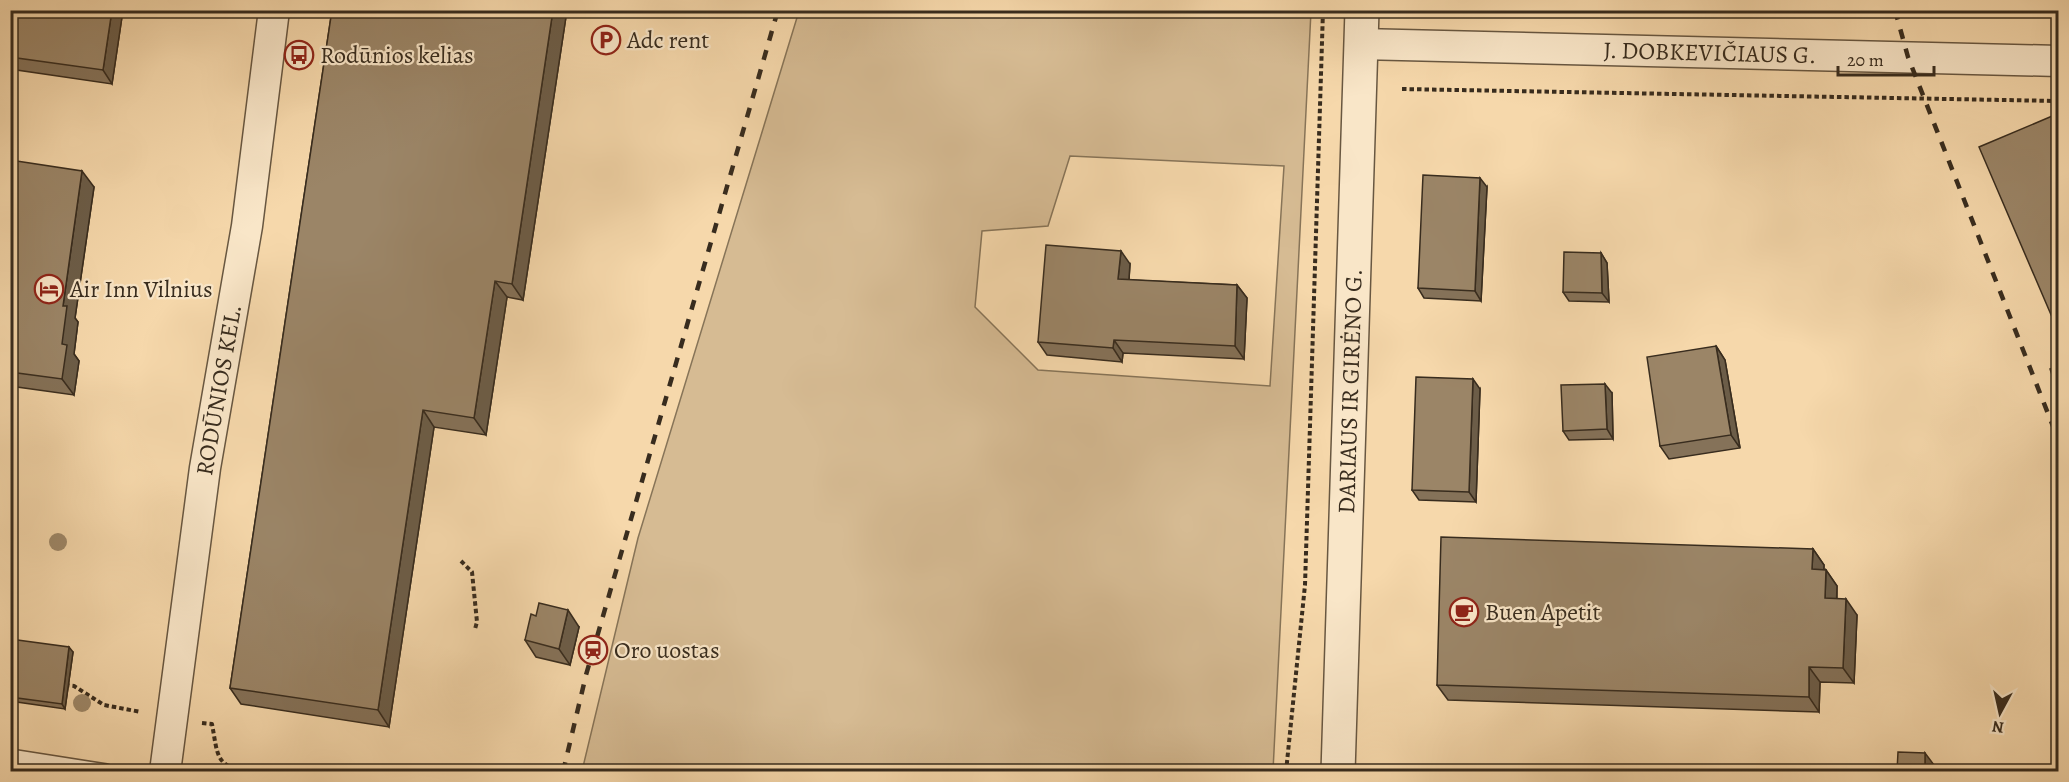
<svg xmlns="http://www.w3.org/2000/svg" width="2069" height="782" font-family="Alegreya,serif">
	<rect width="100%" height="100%" fill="#f6d8ab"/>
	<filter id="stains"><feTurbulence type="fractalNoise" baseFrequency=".00333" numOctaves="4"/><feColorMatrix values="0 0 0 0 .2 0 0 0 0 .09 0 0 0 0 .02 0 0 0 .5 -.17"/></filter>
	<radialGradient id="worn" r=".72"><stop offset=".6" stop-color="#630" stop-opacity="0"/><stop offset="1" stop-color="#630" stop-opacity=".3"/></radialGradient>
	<!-- green -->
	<path fill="#d6bb93" stroke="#877458" stroke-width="1.5" fill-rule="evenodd" d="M799 11H1311L1273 771H582L638 538ZM1070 156 1284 166 1270 386 1038 370 975 307 982 231 1048 226Z"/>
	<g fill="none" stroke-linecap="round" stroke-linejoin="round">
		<!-- service casing -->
		<g stroke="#685741" stroke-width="18">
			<path id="service" d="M10 757 106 772"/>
		</g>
		<!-- minor casing -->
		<g stroke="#685741" stroke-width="33">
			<g id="minor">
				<path id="s1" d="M1360 44 2058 61"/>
				<path id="s2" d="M165 772 205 468 247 226 274 10"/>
			</g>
		</g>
		<!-- tertiary casing -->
		<g stroke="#685741" stroke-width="36">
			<g id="tertiary">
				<path id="s3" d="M1338 772 1362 10"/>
			</g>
		</g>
		<!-- path -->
		<path stroke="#382c1e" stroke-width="4" stroke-dasharray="4.5 3" stroke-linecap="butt" d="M1402 89 2058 101
			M461 561 472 572 477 622 475 629
			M65 685 74 686 104 705 141 712
			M202 723 212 724C218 756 215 768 252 772
			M1286 772 1305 585 1323 10"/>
		<!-- service -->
		<use href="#service" stroke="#f9e6c8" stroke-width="15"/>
		<!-- minor -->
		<use href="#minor" stroke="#f9e6c8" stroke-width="30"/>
		<!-- tertiary -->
		<use href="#tertiary" stroke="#f9e6c8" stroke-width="33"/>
		<!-- rail -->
		<path stroke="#382c1e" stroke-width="4.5" stroke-dasharray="10 10" stroke-linecap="butt" d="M1895 10 1908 57 2058 439
			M563 772 586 675 778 10"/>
	</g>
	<!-- trees -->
	<g fill="#9f896a">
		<circle cx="58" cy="542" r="9"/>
		<circle cx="82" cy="703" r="9"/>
	</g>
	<!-- wall -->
	<path fill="#857259" stroke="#382c1e" stroke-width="1.5" d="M10 10H123L112 84 10 69Z
		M332 10H567L523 300 507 297 486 435 434 427 389 727 241 704 230 688Z
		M10 160 94 187 75 318 78 322 74 354 79 361 74 395 10 386Z
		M1487 187 1481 301 1424 298 1418 288Z
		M1601 253 1607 263 1609 302 1569 301 1563 292Z
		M1130 264 1129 280 1237 285 1247 298 1244 359 1123 353 1122 362 1047 355 1038 342Z
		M1716 346 1725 360 1740 448 1669 459 1660 446Z
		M1480 389 1476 502 1419 500 1412 490Z
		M1612 393 1613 439 1569 440 1563 431Z
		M1813 549 1824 565V570H1826L1837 586V599L1857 615 1854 683 1820 682 1819 712 1448 700 1437 685Z
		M579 627 570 665 536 657 525 640Z
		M10 639 73 652 65 709 10 701Z"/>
	<!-- shaded-wall -->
	<path fill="#6c5d48" stroke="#382c1e" stroke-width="1.5" d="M112 10H123L112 84 103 70Z
		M553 10H567L523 300 512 284Z
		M82 171 94 187 75 318 78 322 74 354 79 361 74 395 62 379V344L63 306Z
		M1480 178 1487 187 1481 301 1475 291Z
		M1121 251 1130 264 1128 292 1118 279Z
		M1601 253 1607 263 1609 302 1602 293Z
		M495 281 507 297 486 435 474 418Z
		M1237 285 1247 298 1244 359 1235 346Z
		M1114 340 1123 353 1122 362 1113 348Z
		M1716 346 1725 360 1740 448 1731 435Z
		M1473 379 1480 389 1476 502 1469 492Z
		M1605 384 1612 393 1613 439 1607 429Z
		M423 410 434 427 389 727 378 710Z
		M1813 549 1824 565 1823 585 1812 569Z
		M1826 570 1837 586 1836 614 1825 598Z
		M1846 599 1857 615 1854 683 1843 668Z
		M568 610 579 627 570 665 559 649Z
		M69 647 73 652 65 709 62 704Z
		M1809 667 1820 682 1819 712 1809 697Z
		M1925 753 1937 769V771H1925Z"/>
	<!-- building -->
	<path fill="#9b8567" stroke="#382c1e" stroke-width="1.5" d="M10 10H112L103 70 10 57Z
		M332 10H553L512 284 495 281 474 418 423 410 378 710 230 688Z
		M2057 105H2058V331L1979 147 2057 114Z
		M10 160 82 171 63 306H67L62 344 67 345 62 379 10 372Z
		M1423 175 1480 178 1475 291 1418 288Z
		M1046 245 1121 251 1118 279 1237 285 1235 346 1114 340 1113 348 1038 342Z
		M1564 252 1601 253 1602 293 1563 292Z
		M1716 346 1731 435 1660 446 1647 357Z
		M2058 366V393L2050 369Z
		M1416 377 1473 379 1469 492 1412 490Z
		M1605 384 1607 429 1563 431 1561 385Z
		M1441 537 1813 549 1812 569 1826 570 1825 598 1846 599 1843 668 1809 667V697L1437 685Z
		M539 603 568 610 559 649 525 640 531 614 536 616Z
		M10 639 69 647 62 704 10 697Z
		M1898 752 1925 753V771H1897Z"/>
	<!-- icons -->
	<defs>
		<g id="parking-ring" transform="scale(1.5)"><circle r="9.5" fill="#f9e6c8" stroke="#8f2418" stroke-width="1.5"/><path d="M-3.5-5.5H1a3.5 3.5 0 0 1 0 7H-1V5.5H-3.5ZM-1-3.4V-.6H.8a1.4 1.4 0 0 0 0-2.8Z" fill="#8f2418"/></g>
		<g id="bus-ring" transform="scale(1.5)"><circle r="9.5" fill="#f9e6c8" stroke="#8f2418" stroke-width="1.5"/><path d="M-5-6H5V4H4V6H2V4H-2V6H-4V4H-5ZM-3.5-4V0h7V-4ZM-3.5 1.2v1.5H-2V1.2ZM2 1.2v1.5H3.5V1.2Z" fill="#8f2418"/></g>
		<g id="hotel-ring" transform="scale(1.5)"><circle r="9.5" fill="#f9e6c8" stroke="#8f2418" stroke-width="1.5"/><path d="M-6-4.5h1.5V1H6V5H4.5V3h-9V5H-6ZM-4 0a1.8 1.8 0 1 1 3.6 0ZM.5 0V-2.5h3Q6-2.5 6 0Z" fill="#8f2418"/></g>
		<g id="cafe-ring" transform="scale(1.5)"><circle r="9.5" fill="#f9e6c8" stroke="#8f2418" stroke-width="1.5"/><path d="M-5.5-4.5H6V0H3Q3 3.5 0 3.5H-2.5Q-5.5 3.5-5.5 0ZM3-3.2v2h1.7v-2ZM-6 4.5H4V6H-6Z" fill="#8f2418"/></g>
		<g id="station-ring" transform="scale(1.5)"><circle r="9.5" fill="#f9e6c8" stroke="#8f2418" stroke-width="1.5"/><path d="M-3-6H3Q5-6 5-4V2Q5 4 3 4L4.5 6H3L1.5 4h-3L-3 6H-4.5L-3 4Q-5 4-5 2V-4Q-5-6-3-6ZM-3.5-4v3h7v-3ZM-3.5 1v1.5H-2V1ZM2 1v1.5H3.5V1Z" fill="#8f2418"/></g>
	</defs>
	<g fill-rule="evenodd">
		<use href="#parking-ring" x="606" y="40"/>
		<use href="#bus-ring" x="299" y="55"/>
		<use href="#hotel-ring" x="49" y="289"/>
		<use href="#cafe-ring" x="1464" y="612"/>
		<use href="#station-ring" x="593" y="650"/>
	</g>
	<g text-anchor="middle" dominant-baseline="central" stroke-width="4.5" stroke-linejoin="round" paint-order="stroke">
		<!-- poi labels -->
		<g font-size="24" fill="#382c1e" stroke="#f9e6c8" text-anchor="start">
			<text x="627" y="40">Adc rent</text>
			<text x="320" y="55">Rodūnios kelias</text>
			<text x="70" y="289">Air Inn Vilnius</text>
			<text x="1485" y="612">Buen Apetit</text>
			<text x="614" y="650">Oro uostas</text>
		</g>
		<!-- street labels -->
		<g font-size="24" fill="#382c1e" stroke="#f9e6c8">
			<text stroke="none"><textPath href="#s1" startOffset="350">J. DOBKEVIČIAUS G.</textPath></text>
			<text stroke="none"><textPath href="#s2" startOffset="386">RODŪNIOS KEL.</textPath></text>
			<text stroke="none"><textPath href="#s3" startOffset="381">DARIAUS IR GIRĖNO G.</textPath></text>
		</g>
	</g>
	<!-- margin -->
	<rect width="2069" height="782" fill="none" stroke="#f6d8ab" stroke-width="36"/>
	<rect x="12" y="12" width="2045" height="758" fill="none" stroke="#382c1e" stroke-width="3"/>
	<rect x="18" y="18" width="2033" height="746" fill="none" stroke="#382c1e" stroke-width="1.5"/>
	<!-- north arrow -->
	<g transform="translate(2000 713) rotate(188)" stroke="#f9e6c8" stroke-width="4.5" paint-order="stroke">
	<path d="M0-4.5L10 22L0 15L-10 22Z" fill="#382c1e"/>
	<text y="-9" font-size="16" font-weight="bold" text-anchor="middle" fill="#382c1e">N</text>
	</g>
	<!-- scale -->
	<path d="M1838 66v9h96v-9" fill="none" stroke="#382c1e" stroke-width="3"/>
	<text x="1847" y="66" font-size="18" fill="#382c1e" stroke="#f9e6c8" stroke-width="4.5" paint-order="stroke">20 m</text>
	<rect width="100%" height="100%" filter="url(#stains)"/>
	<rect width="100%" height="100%" fill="url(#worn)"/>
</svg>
